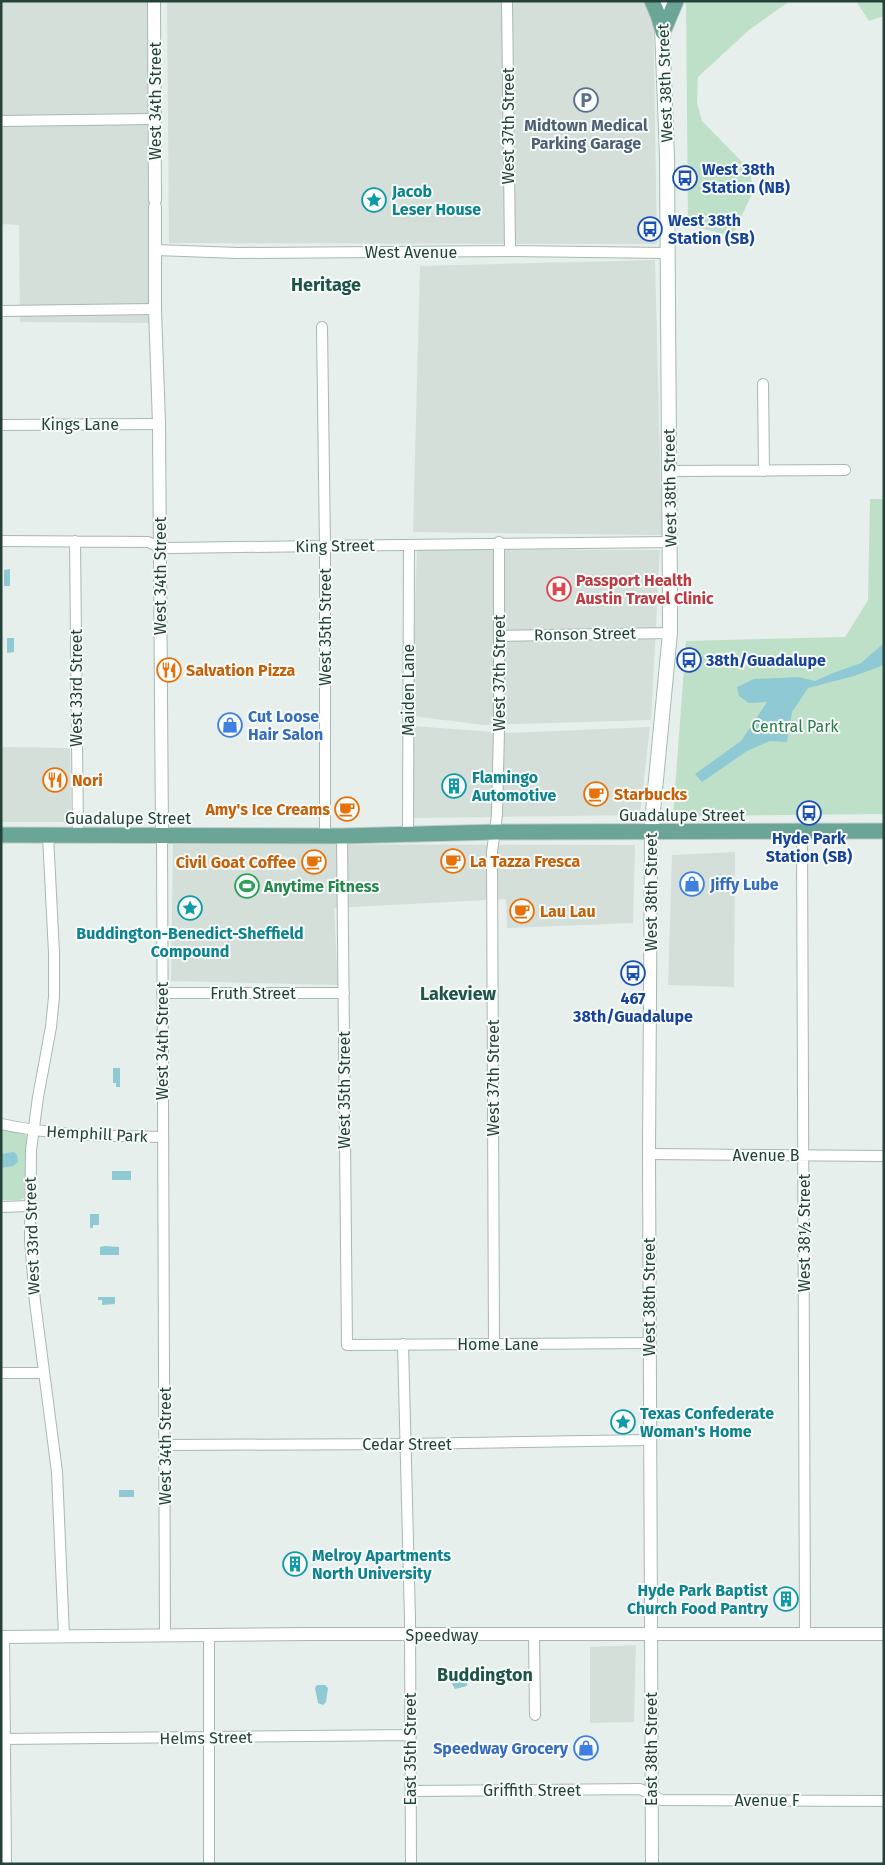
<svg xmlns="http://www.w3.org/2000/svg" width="885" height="1865" font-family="'Fira Sans',sans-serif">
	<rect width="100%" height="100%" fill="#e6efeb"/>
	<!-- built -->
	<path fill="#d4dfda" d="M1 1H150L149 323 20 322 19 225 1 224Z
		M167 1H653L657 244 169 243Z
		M655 260 662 535 413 532 420 266Z
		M417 549 660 550 651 720 484 725 411 716Z
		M412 726 508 733 650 727 640 815 414 818Z
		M1 747 70 748 71 822H1Z
		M173 844 635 845 633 923 507 928 506 899 334 908 338 985 171 981Z
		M735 852 734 987 668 985 672 855Z
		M636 1645 634 1722 590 1723V1647Z"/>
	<!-- green -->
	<path fill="#bfe0c8" d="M686 1H790L749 30 698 77 697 103 702 121 750 170 753 192 732 236 688 225Z
		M856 1H884V16L869 21Z
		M870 499H884V814L673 816 686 641 845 637 868 600Z
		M1 1128 24 1134 27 1137 24 1198 19 1200H1Z"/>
	<!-- water -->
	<path fill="#8ec9d4" d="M10 569V586H4V570Z
		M7 638H14V652L7 653Z
		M884 643V665L854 676 808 688 792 712 787 742 770 741 747 751 702 782 695 774 741 741 767 702 749 703 739 696 737 687 754 679 798 677 815 681 833 673 861 663Z
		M113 1068H120V1087H116V1083H113Z
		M14 1152 17 1155 18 1162 13 1166 1 1168V1154Z
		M112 1171H131V1180H112Z
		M90 1214H99V1225H93V1228H90Z
		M105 1246 119 1247V1255H100V1247Z
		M98 1297H115V1304L102 1305V1300H98Z
		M119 1490H134V1497H119Z
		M457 1680 467 1682V1686L455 1689 452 1684Z
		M317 1685H325L328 1688 326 1702 323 1705 318 1703 315 1688Z"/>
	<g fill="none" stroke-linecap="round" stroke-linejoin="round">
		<!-- minor casing -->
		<g stroke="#a8b8b2" stroke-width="12">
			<path id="minor" d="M507 1 510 251
				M1 121 154 119
				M156 250 238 253 510 251 667 253
				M1 311 155 309
				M322 327 325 547V836
				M763 384 764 471
				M1 425 159 424
				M670 471 845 470
				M1 541 148 542 160 547 170 548C337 546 504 543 671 542
				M75 541 78 835
				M499 636 670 633
				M802 831 805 1634
				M408 834 409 545
				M48 835 54 953V997L51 1027 38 1097 31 1150 30 1239 35 1302 57 1472 64 1636
				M162 835 165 1635
				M342 836 347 1345 649 1343
				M162 993H344
				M1 1124C57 1136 106 1136 163 1137
				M649 1154 884 1156
				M1 1207 29 1206
				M403 1344 410 1620 411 1864
				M494 1344 492 852 497 815 499 729V542
				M1 1373H44
				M165 1445 405 1444 649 1440
				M534 1634 535 1715
				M209 1635V1864
				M4 1637 6 1864
				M1 1739 411 1735
				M411 1791 640 1789 662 1800 884 1801"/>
		</g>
		<!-- tertiary casing -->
		<g stroke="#a8b8b2" stroke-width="14">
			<path id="tertiary" d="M154 1 155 200
				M155 207V309L159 424 162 835
				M651 832 649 1154 652 1864
				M1 1637 310 1634H884"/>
		</g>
		<!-- secondary casing -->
		<g stroke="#a4bbb3" stroke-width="16">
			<path id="secondary" d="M651 832 670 633V600L667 157 661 1"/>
		</g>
		<!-- primary casing -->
		<g stroke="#c2cac8" stroke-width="17">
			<path id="primary" d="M652 1 658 15 663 32
				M663 32 676 1
				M1 835 342 836 496 832 884 831"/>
		</g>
		<!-- minor -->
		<use href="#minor" stroke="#fff" stroke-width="10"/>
		<!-- tertiary -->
		<use href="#tertiary" stroke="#fff" stroke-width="12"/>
		<!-- secondary -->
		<use href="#secondary" stroke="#fff" stroke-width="14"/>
		<!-- primary -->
		<use href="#primary" stroke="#6aa596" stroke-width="15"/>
	</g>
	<!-- icons -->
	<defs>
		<g id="parking-ring" transform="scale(1.25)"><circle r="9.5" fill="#f7fbf9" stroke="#5c6f8a" stroke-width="1.5"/><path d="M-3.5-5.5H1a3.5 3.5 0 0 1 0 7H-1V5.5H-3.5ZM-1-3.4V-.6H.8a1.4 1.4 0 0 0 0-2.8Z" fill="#5c6f8a"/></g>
		<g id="bus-ring" transform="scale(1.25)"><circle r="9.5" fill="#f7fbf9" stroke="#1a4fb4" stroke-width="1.5"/><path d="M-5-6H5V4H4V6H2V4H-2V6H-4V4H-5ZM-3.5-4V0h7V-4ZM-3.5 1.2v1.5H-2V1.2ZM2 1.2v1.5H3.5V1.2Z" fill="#1a4fb4"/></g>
		<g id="sight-ring" transform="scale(1.25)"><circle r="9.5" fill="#f7fbf9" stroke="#0f9aa8" stroke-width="1.5"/><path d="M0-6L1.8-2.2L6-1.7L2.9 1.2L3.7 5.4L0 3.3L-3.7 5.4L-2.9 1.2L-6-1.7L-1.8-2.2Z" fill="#0f9aa8"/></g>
		<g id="hospital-ring" transform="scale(1.25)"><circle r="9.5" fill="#f7fbf9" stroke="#e0444e" stroke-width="1.5"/><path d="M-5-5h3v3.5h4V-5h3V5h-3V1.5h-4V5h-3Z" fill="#e0444e"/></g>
		<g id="restaurant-ring" transform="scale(1.25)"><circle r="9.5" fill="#f7fbf9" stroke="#e8710a" stroke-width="1.5"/><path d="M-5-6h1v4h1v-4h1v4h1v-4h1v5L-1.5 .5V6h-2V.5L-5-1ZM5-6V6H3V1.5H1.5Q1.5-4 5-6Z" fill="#e8710a"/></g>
		<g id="shop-ring" transform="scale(1.25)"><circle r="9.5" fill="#f7fbf9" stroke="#3f7fe0" stroke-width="1.5"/><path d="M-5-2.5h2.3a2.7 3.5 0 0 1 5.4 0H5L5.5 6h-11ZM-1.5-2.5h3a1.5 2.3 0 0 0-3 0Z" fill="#3f7fe0"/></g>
		<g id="building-ring" transform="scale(1.25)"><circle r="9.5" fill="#f7fbf9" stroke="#0f9aa8" stroke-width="1.5"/><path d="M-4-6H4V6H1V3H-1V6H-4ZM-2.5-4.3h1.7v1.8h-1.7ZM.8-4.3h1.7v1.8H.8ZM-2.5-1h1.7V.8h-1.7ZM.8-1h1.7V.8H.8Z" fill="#0f9aa8"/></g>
		<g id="cafe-ring" transform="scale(1.25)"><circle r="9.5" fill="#f7fbf9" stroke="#e8710a" stroke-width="1.5"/><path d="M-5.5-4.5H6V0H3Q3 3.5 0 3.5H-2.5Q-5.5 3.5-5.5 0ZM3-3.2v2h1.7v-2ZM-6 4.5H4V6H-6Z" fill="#e8710a"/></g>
		<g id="stadium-ring" transform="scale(1.25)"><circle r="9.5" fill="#f7fbf9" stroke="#2e9e5b" stroke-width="1.5"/><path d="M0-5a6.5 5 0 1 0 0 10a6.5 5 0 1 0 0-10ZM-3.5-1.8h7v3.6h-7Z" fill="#2e9e5b"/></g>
	</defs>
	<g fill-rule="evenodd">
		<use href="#parking-ring" x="586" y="100"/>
		<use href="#bus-ring" x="685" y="178"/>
		<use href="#sight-ring" x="374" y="200"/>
		<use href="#bus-ring" x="650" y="229"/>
		<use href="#hospital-ring" x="559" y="589"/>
		<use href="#bus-ring" x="689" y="660"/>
		<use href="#restaurant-ring" x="169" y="670"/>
		<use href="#shop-ring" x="230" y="725"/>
		<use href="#restaurant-ring" x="55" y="780"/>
		<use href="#building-ring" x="454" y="786"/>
		<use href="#cafe-ring" x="596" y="794"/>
		<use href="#cafe-ring" x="347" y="809"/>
		<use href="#bus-ring" x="809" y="813"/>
		<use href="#cafe-ring" x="453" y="861"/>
		<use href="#cafe-ring" x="314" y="862"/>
		<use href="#shop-ring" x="692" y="884"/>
		<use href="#stadium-ring" x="247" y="886"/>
		<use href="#sight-ring" x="190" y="908"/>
		<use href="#cafe-ring" x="522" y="911"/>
		<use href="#bus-ring" x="633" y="973"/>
		<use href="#sight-ring" x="623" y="1422"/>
		<use href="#building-ring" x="295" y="1564"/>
		<use href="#building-ring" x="786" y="1599"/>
		<use href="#shop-ring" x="586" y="1748"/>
	</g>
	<g text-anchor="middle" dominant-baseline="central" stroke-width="4" stroke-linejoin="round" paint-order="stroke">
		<!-- street labels -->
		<g font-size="16" fill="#24423a" stroke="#f7fbf9">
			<text transform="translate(665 83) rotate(-92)">West 38th Street</text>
			<text transform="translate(155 101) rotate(-90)">West 34th Street</text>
			<text transform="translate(508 126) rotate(-90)">West 37th Street</text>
			<text x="411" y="252">West Avenue</text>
			<text x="80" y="424">Kings Lane</text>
			<text transform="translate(670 488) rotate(-91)">West 38th Street</text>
			<text transform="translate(335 546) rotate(-1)">King Street</text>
			<text transform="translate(160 576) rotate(-90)">West 34th Street</text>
			<text transform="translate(325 627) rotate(-90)">West 35th Street</text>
			<text transform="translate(585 634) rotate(-1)">Ronson Street</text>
			<text transform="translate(499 673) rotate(-90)">West 37th Street</text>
			<text transform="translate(76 688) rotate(-90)">West 33rd Street</text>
			<text transform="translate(408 690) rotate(-90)">Maiden Lane</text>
			<text x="682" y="815">Guadalupe Street</text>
			<text x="128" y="818">Guadalupe Street</text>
			<text transform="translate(651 892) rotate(-90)">West 38th Street</text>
			<text x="253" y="993">Fruth Street</text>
			<text transform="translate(162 1041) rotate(-90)">West 34th Street</text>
			<text transform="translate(493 1078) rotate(-90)">West 37th Street</text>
			<text transform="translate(344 1090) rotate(-90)">West 35th Street</text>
			<text transform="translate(97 1134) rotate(3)">Hemphill Park</text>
			<text x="766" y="1155">Avenue B</text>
			<text transform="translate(804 1233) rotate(-90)">West 38½ Street</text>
			<text transform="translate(32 1236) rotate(-92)">West 33rd Street</text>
			<text transform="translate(649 1297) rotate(-90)">West 38th Street</text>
			<text x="498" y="1344">Home Lane</text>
			<text x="407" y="1444">Cedar Street</text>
			<text transform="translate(165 1446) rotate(-90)">West 34th Street</text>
			<text x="442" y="1635">Speedway</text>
			<text transform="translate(206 1738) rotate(-1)">Helms Street</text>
			<text transform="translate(410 1749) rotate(-90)">East 35th Street</text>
			<text transform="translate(651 1749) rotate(-90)">East 38th Street</text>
			<text x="532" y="1790">Griffith Street</text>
			<text x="767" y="1800">Avenue F</text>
		</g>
		<!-- service labels -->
		<g font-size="16" font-weight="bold" fill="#4e5e75" stroke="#f7fbf9">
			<text x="586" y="125">Midtown Medical<tspan x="586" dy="18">Parking Garage</tspan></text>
		</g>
		<!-- transit labels -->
		<g font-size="16" font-weight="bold" fill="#164399" stroke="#f7fbf9" text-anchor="start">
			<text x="702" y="169">West 38th<tspan x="702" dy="18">Station (NB)</tspan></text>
			<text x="668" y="220">West 38th<tspan x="668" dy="18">Station (SB)</tspan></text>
			<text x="706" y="660">38th/Guadalupe</text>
			<text x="809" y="838" text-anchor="middle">Hyde Park<tspan x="809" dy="18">Station (SB)</tspan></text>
			<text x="633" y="998" text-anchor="middle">467<tspan x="633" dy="18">38th/Guadalupe</tspan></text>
		</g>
		<!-- culture labels -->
		<g font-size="16" font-weight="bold" fill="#0d838f" stroke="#f7fbf9" text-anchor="start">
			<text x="392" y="191">Jacob<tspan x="392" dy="18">Leser House</tspan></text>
			<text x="472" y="777">Flamingo<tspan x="472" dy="18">Automotive</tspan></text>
			<text x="190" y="933" text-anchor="middle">Buddington-Benedict-Sheffield<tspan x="190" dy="18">Compound</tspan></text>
			<text x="640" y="1413">Texas Confederate<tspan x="640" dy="18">Woman's Home</tspan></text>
			<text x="312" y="1555">Melroy Apartments<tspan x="312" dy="18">North University</tspan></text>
			<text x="768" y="1590" text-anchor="end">Hyde Park Baptist<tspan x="768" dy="18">Church Food Pantry</tspan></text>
		</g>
		<!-- health labels -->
		<g font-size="16" font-weight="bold" fill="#be3a42" stroke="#f7fbf9" text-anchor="start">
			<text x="576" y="580">Passport Health<tspan x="576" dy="18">Austin Travel Clinic</tspan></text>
		</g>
		<!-- food labels -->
		<g font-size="16" font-weight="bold" fill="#c56008" stroke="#f7fbf9" text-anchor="start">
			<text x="186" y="670">Salvation Pizza</text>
			<text x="72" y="780">Nori</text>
			<text x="614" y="794">Starbucks</text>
			<text x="330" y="809" text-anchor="end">Amy's Ice Creams</text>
			<text x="470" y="861">La Tazza Fresca</text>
			<text x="296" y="862" text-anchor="end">Civil Goat Coffee</text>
			<text x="540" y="911">Lau Lau</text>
		</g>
		<!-- shop labels -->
		<g font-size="16" font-weight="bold" fill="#366cbe" stroke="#f7fbf9" text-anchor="start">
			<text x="248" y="716">Cut Loose<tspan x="248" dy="18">Hair Salon</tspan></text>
			<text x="710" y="884">Jiffy Lube</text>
			<text x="568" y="1748" text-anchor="end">Speedway Grocery</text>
		</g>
		<!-- park labels -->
		<g font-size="16" fill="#2d7a4b" stroke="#f7fbf9">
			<text x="795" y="726">Central Park</text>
		</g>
		<!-- leisure labels -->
		<g font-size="16" font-weight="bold" fill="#27864d" stroke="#f7fbf9" text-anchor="start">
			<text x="264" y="886">Anytime Fitness</text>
		</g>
		<!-- neighbourhood labels -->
		<g font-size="18" font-weight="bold" fill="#1f5548" stroke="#f7fbf9">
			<text x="326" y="285">Heritage</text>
			<text x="458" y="994">Lakeview</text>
			<text x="485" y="1675">Buddington</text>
		</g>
	</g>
	<!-- border -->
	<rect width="885" height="1865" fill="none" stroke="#24423a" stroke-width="5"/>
</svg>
